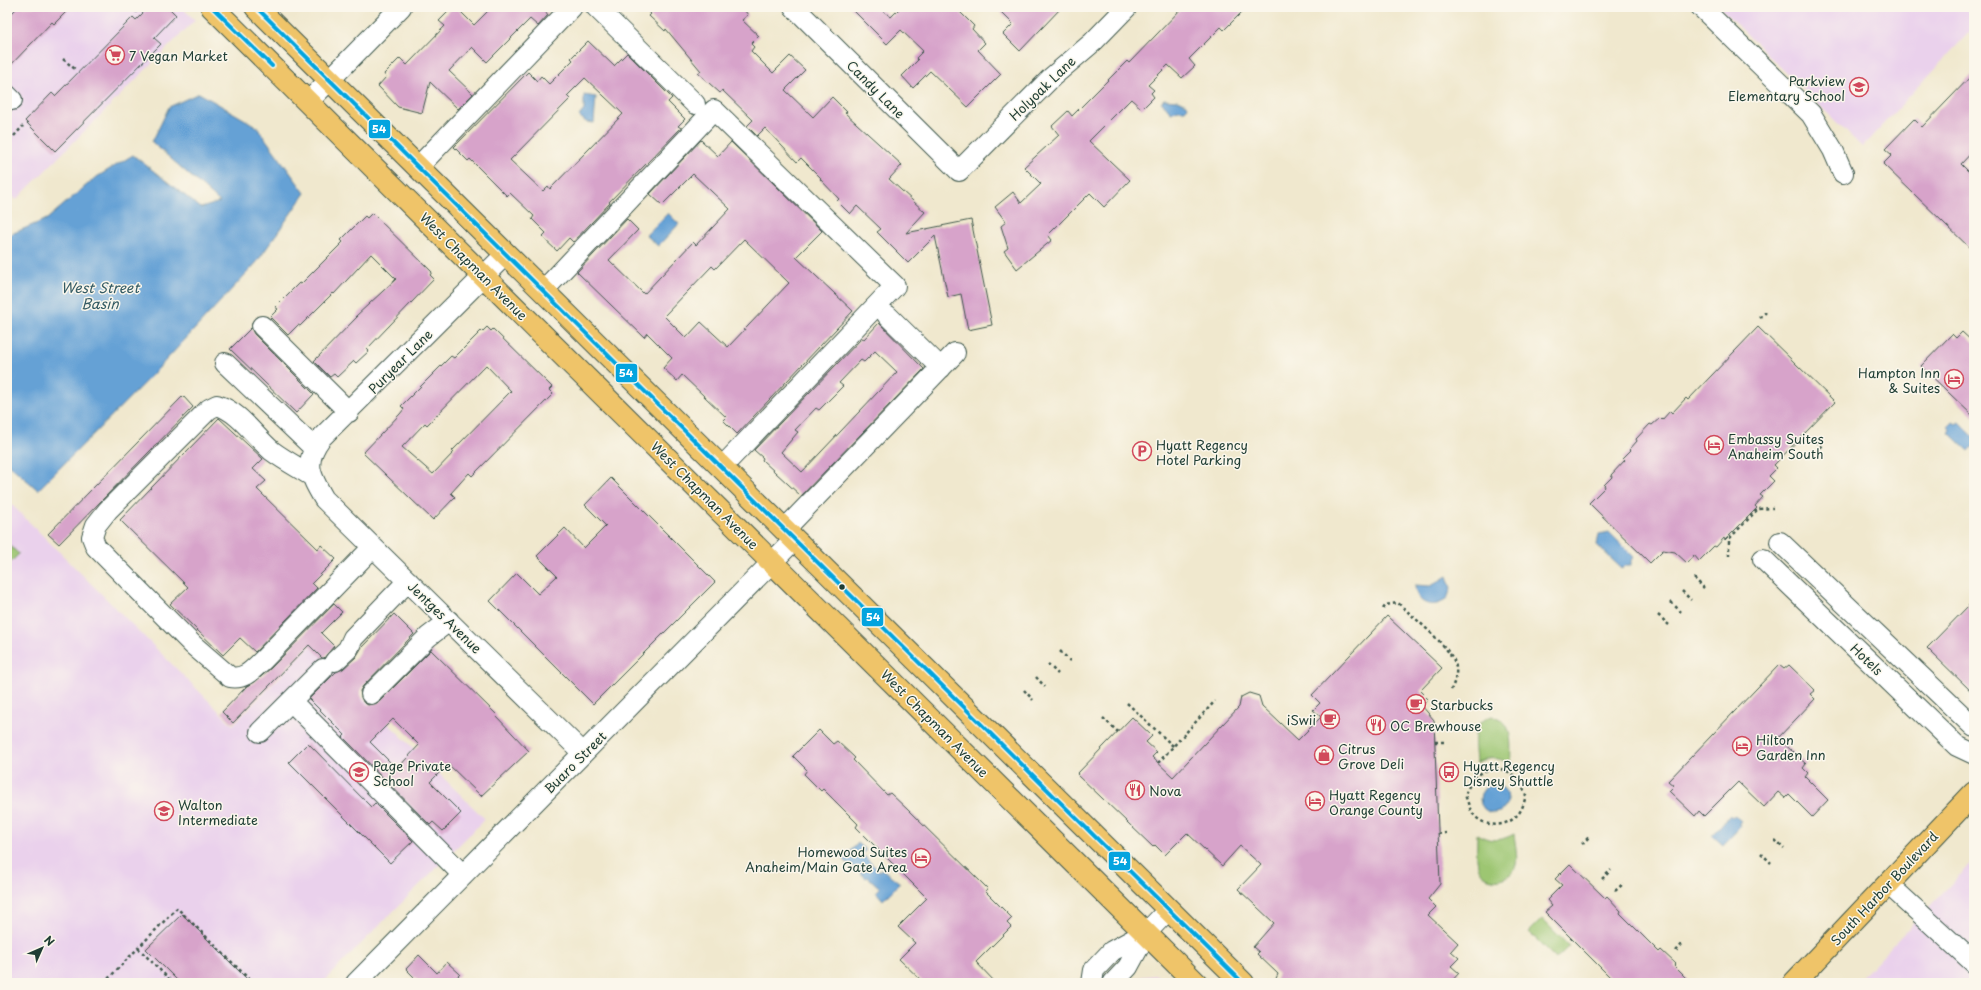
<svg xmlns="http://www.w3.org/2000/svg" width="1981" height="990" font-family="'Playpen Sans',sans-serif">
	<rect width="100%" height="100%" fill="#fbf7ec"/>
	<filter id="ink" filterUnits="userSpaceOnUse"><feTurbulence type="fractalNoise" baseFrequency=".025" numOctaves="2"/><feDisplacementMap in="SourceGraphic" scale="8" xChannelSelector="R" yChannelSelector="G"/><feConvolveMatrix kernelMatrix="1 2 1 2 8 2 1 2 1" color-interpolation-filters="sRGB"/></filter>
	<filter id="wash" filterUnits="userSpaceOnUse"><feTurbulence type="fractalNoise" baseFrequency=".012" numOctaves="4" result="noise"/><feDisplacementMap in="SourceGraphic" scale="16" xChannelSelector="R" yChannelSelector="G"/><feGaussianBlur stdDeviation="0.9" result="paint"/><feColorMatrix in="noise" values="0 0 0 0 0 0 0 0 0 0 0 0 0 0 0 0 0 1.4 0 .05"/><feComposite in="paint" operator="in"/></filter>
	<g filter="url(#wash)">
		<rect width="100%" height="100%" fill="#f0e8ce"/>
		<!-- built -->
		<path fill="#ead1ec" d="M7 7H181L195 20 16 200 7 191Z
			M1719 7H1974V27L1862 147Z
			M7 500 233 725 310 646 485 819 322 983H7Z
			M1974 860V983H1856Z
			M1157 975 1165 983H1128L1139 977Z"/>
		<!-- green -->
		<path fill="#9dc672" stroke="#5e8253" d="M7 543 19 554 7 566Z
			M1492 716C1515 721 1510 744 1511 764 1498 757 1488 756 1476 763 1475 743 1469 724 1492 716Z
			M1477 834C1490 842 1501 841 1514 834 1515 843 1518 856 1516 865 1511 883 1483 885 1478 866 1476 857 1477 844 1477 834Z
			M1542 919 1569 946 1556 959 1529 932Z"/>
		<!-- water -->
		<path fill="#65a1d5" stroke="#426f84" d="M199 93 256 126 305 193 257 262 154 373 38 490 7 463V234L9 235 47 219 95 178 133 155 201 208 220 202 152 142 169 107Z
			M584 95 596 97 594 123 586 122 579 116 584 110Z
			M1164 99 1177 100 1187 104 1188 107 1185 110H1178L1171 113 1166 106 1161 102Z
			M668 213 679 224 658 246 646 235Z
			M1953 422 1956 424 1959 422 1974 437V446L1969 451 1949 432 1951 430 1948 427Z
			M1609 532 1634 557 1631 560V566H1625L1622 569 1597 545 1599 534Z
			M1447 576 1451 588 1447 599C1433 610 1415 604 1415 585L1431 586Z
			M1480 799a14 14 0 1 1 28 0a14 14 0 1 1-28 0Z
			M1730 815 1732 817 1734 815 1741 821 1739 823 1741 826 1723 845 1712 835Z
			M858 843 866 850 862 854 879 871 882 869 900 883 883 900 876 892 880 888 868 877 866 878 852 865 850 866 843 859Z"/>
		<g id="blocks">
			<!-- building -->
			<path fill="#d7a3ca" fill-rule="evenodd" d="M18 7H71L54 24 52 22 7 69V18Z
				M149 7H168L176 15 154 38 161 44 55 151 25 121 52 93 55 96 133 17 136 20Z
				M453 7H456L474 25 492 7H542L548 15 538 26 530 19 487 62 472 47 449 71 473 94 458 109 430 82 422 113 398 107 378 86 386 77 384 74 400 58 407 65 445 26 439 21Z
				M644 7H742L748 15 742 20 759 36 751 44 754 47 751 51 773 73 790 56 805 70 785 90 813 117 832 97 847 112 845 113 902 165 889 179 925 212 906 233 971 220 992 325 968 330 961 294 948 297 935 236 908 263 877 232 881 229 857 206 850 214 837 201 839 199 820 179 821 178 801 158 797 162 765 128 757 136 747 126 753 120 722 90 720 93 698 73 701 71 666 29 665 31 649 16 651 14Z
				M850 7H878L891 17 901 7H955L974 26 972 29 985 43 978 50 1001 74 968 107 930 71 913 88 902 76 918 60 916 58 923 51 901 30 887 44Z
				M996 7H1062L1020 51 1003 34 1013 24Z
				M1183 7H1247L1224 30 1221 27 1189 59 1195 66 1182 78 1168 65 1148 85 1154 90 1151 93 1154 97 1142 109 1131 99 1089 141 1130 180 1104 207 1090 193 1048 235 1052 240 1017 269 1004 251 1008 248 1001 226 1006 222 995 207 1013 192 1021 203 1041 184 1024 167 1059 135 1052 126 1068 111 1072 116 1127 61 1129 63Z
				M588 41 614 66 627 53 672 98 668 102 685 119 678 126 681 128 609 202 610 203 573 242 569 238 557 251 542 237 546 233 532 219 534 216 510 193 507 196 470 159 468 161 454 147 528 72 537 81 541 76 549 84 573 60 571 58ZM585 78 623 114 550 189 548 186 543 191 510 160 570 99 567 96Z
				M1974 73V150L1961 164 1974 177V252L1883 164 1892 155 1885 149 1914 119 1922 127Z
				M701 140 718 156 731 142 822 231 796 257 853 311 737 434 723 420 726 417 682 375 677 381 663 368 672 358 647 333 644 337 577 272 627 219 638 230 609 260 644 294 693 242 696 245 730 209 693 174 662 205 650 194ZM744 239 789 283 728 347 701 322 686 338 664 316 712 266 715 269Z
				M372 213 432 272 430 275 434 279 367 349 369 351 356 363 354 361 337 377 334 374 330 377 314 361 357 317 356 316 396 279 371 254 334 294 333 293 300 326 298 325 288 335 270 317 278 309 275 307 299 283 301 284 343 242 341 240 365 216 367 218Z
				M879 323 924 369 801 496 762 460 763 458 754 450 862 338 864 339ZM875 351 897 372 802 472 781 452 798 432 795 430 816 408 819 410 843 386 839 383 861 360 864 362Z
				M487 327 491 331 493 329 552 387 549 390 553 394 472 476 469 473 451 493 455 497 433 520 363 453 400 414 404 409 401 406 451 356 454 358 482 330 483 331ZM486 365 511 391 452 451 454 452 433 474 402 447 425 423 427 425Z
				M1758 327 1835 402 1774 465 1777 468 1769 476 1774 481 1760 495 1763 497 1755 506 1757 508 1725 540 1724 538 1716 547 1714 546 1699 561 1694 555 1687 563 1675 552 1663 550 1650 563 1589 503 1605 487 1604 485 1612 477 1611 475 1625 460 1623 458 1631 450 1630 449 1637 441 1636 439 1650 424 1652 425 1660 418 1662 420 1670 411 1672 413 1686 398 1688 400Z
				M251 328 254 334 314 394 296 413 230 349Z
				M1962 332 1974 343V417L1921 366 1952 334 1956 338Z
				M183 396 193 407 59 544 48 534Z
				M219 418 263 459 253 469 266 481 257 489 318 549 321 545 336 559 312 583 317 588 255 652 240 638 223 655 170 604 188 587 120 520Z
				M611 478 715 582 593 704 490 601 517 573 538 594 557 576 537 556 565 528 584 548 606 526 585 505Z
				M1974 600V694L1927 648Z
				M334 604 342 612 321 633 334 646 324 658H322L309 645 233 723 222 712 246 687 255 682 271 668Z
				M394 614 414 634 363 686 360 691 363 702 368 705 379 702 431 650 497 715 496 716 529 751 481 796 448 764 430 782 461 813 443 831 433 822 430 825 343 737 345 735 309 699 336 672 343 669 356 657 362 647ZM393 719 419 745 397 769 370 742Z
				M1387 616 1442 668 1420 691 1428 699 1422 706 1434 720 1440 884 1428 899 1436 907 1428 915 1458 943 1451 951 1459 958 1451 966 1459 973 1450 983H1274L1278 974 1257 954 1259 952 1253 947 1274 923 1238 889 1261 865 1240 846 1222 866 1187 833 1165 855 1155 845 1153 847 1077 774 1132 717 1152 736 1146 742 1157 752 1152 757 1173 777 1239 707 1241 697 1249 693 1259 696 1262 706 1298 740 1321 717 1313 710 1320 703 1312 695Z
				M1779 665 1784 669 1789 665 1815 690 1810 694 1815 699 1778 738 1806 764 1803 768 1808 773 1805 777 1828 800 1812 817 1789 794 1785 798 1778 792 1764 807 1738 782 1704 816 1699 811 1695 816 1669 791 1674 786 1668 781Z
				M819 730 833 744 837 741 855 758 853 760 887 795 890 793 908 810 988 889 985 891 1012 918 1007 923 1011 927 976 962 996 983H924L899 959 915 943 898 927 927 898 856 827 858 824 823 789 821 791 804 774 807 770 793 756Z
				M308 743 371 807 375 803 413 841 390 863 289 762Z
				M1570 864 1605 898 1607 896 1621 911 1620 913 1659 952 1661 950 1676 964 1674 966 1691 983H1616L1545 912 1552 906 1547 900 1562 885 1555 879Z
				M182 914 251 983H180L146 949Z
				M419 955 437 973 447 962 460 974 451 983H420L406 969Z"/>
		</g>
	</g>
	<g filter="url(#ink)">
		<use href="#blocks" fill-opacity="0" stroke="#3e574b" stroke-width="1"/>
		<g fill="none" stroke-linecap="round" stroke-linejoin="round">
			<!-- minor casing -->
			<g stroke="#3e574b" stroke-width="22">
				<path id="minor" d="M596 7 695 104
					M794 7 959 171 1052 77 1093 42 1127 7
					M1701 7 1811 114 1833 150 1843 173
					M7 95 12 100
					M308 102 401 7
					M419 166 572 7
					M506 254 321 438C303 462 310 475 324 499L583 753
					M543 291 714 110 895 286 722 467
					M887 315 941 368
					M262 326 349 412
					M225 363 314 448
					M312 476C299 468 284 460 272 451 254 436 240 412 217 405L209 409 108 510 96 525 92 537 96 547 193 645 230 677C245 680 253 669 263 660L373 547
					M784 530 955 353
					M1780 542 1974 727
					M1763 559 1957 746 1974 754
					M335 661 348 649 353 638 408 581
					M371 694 428 637 449 621
					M291 701 323 669
					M260 732 291 701 463 875
					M1888 884 1974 963
					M356 983 794 540
					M1092 983 1094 970 1112 951 1147 932
					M1113 983 1128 967 1147 932 1168 910"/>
			</g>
			<!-- major casing -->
			<g stroke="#3e574b" stroke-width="24">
				<path id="major" d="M212 7 1196 983
					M256 7 1243 983
					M1794 983 1974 793"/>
			</g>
			<!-- path -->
			<path stroke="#3e574b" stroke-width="2.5" stroke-dasharray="3 3" stroke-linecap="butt" d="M132 7 137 12
				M63 59 75 69
				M14 136 23 126
				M1760 318 1766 312
				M1816 441 1824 449
				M1729 556V539L1758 509 1773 508
				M1694 578 1704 588
				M1682 591 1691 600
				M1671 602 1681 612
				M1383 609 1386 605 1398 603C1413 617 1448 645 1455 663 1458 673 1455 681 1451 690
				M1658 615 1669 625
				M1060 651 1070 661
				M1048 664 1058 674
				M1036 677 1045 687
				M1024 690 1033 700
				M1127 703 1173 746
				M1103 718 1118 732
				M1435 742H1444
				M1158 763 1215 701
				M1495 768C1513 770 1520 780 1526 795 1524 803 1522 812 1515 817 1504 828 1484 827 1474 815 1469 809 1468 802 1465 795 1471 780 1478 771 1495 768Z
				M1438 834 1446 833
				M1775 840 1784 849
				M1582 844 1589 837
				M1761 853 1771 863
				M1602 879 1611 870
				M1615 891 1624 883
				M138 948 173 983
				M1676 951 1684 942
				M7 982 8 983
				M104 983 177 908 253 983"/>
			<!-- minor -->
			<use href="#minor" stroke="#fff" stroke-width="20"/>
			<!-- major -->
			<use href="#major" stroke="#efc469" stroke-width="22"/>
			<!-- bus-1 casing -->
			<g stroke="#fbf7ec" stroke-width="7">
				<path id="bus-1" d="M212 7 272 66
					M256 7 1243 983"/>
			</g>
			<!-- bus-1 -->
			<use href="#bus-1" stroke="#03a4df" stroke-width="4"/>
		</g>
	</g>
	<!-- icons -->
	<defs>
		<g id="supermarket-ring" transform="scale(1)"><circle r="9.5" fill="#fbf7ec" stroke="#d1495b" stroke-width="1.5"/><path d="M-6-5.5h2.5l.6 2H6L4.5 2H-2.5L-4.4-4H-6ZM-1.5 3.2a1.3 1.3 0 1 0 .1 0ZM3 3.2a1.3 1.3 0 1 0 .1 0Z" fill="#d1495b"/></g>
		<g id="school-ring" transform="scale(1)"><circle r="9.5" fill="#fbf7ec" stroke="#d1495b" stroke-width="1.5"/><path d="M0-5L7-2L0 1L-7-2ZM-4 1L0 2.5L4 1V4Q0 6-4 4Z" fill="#d1495b"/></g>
		<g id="hotel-ring" transform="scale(1)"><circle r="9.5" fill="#fbf7ec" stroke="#d1495b" stroke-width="1.5"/><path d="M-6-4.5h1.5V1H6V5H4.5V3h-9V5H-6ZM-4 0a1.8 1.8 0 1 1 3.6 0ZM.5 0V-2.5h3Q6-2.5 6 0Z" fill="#d1495b"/></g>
		<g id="parking-ring" transform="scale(1)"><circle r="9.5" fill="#fbf7ec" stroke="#d1495b" stroke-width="1.5"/><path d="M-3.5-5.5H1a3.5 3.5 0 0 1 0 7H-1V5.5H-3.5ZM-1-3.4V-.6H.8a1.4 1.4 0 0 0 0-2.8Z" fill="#d1495b"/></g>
		<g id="cafe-ring" transform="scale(1)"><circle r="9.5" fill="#fbf7ec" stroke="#d1495b" stroke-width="1.5"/><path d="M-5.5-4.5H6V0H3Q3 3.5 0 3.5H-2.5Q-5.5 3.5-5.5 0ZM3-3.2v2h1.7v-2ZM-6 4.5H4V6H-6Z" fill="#d1495b"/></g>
		<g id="restaurant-ring" transform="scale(1)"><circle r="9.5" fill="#fbf7ec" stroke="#d1495b" stroke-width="1.5"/><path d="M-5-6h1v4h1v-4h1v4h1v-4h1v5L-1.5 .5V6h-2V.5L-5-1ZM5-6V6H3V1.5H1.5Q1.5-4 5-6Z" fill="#d1495b"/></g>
		<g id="shop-ring" transform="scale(1)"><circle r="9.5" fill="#fbf7ec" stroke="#d1495b" stroke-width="1.5"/><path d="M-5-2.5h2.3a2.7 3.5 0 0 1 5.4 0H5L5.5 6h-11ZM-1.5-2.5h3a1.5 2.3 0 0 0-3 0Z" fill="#d1495b"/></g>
		<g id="bus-ring" transform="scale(1)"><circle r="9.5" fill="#fbf7ec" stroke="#d1495b" stroke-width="1.5"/><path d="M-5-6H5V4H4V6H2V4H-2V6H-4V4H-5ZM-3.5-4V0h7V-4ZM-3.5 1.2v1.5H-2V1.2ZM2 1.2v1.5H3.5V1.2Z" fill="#d1495b"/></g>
	</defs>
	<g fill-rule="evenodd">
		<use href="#supermarket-ring" x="115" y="55"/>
		<use href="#school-ring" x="1859" y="87"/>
		<use href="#hotel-ring" x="1954" y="379"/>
		<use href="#hotel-ring" x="1714" y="445"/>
		<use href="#parking-ring" x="1142" y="451"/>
		<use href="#cafe-ring" x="1416" y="704"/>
		<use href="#cafe-ring" x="1330" y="719"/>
		<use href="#restaurant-ring" x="1376" y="725"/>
		<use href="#hotel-ring" x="1742" y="746"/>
		<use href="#shop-ring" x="1324" y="755"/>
		<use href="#school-ring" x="359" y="772"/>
		<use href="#bus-ring" x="1449" y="772"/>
		<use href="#restaurant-ring" x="1135" y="790"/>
		<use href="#hotel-ring" x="1315" y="801"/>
		<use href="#school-ring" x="164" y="811"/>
		<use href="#hotel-ring" x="921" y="858"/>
	</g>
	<!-- markers -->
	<circle fill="#1f3d34" stroke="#fbf7ec" stroke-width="1.5" cx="842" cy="587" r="3.5"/>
	<g text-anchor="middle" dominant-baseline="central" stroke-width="3" stroke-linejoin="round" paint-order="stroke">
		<!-- poi labels -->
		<g font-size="13" fill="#1f3d34" stroke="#fbf7ec" text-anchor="start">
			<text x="129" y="55">7 Vegan Market</text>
			<text x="1845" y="80" text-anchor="end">Parkview<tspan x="1845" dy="15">Elementary School</tspan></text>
			<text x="1940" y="372" text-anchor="end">Hampton Inn<tspan x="1940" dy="15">&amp; Suites</tspan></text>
			<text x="1728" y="438">Embassy Suites<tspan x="1728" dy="15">Anaheim South</tspan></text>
			<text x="1156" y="444">Hyatt Regency<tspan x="1156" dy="15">Hotel Parking</tspan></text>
			<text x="1430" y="704">Starbucks</text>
			<text x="1316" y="719" text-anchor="end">iSwii</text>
			<text x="1390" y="725">OC Brewhouse</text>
			<text x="1756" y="739">Hilton<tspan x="1756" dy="15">Garden Inn</tspan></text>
			<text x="1338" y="748">Citrus<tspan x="1338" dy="15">Grove Deli</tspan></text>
			<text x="373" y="765">Page Private<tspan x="373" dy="15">School</tspan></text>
			<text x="1463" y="765">Hyatt Regency<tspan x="1463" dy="15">Disney Shuttle</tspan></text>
			<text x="1149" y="790">Nova</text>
			<text x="1329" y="794">Hyatt Regency<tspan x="1329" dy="15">Orange County</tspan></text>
			<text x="178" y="804">Walton<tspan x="178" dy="15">Intermediate</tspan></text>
			<text x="907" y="851" text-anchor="end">Homewood Suites<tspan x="907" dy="15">Anaheim/Main Gate Area</tspan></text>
		</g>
		<!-- street labels -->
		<g font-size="13" fill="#1f3d34" stroke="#fbf7ec">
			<text transform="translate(1042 88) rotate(-44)">Holyoak Lane</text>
			<text transform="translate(876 89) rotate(45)">Candy Lane</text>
			<text transform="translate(474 266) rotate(45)">West Chapman Avenue</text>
			<text transform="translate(400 361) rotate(-45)">Puryear Lane</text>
			<text transform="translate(705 495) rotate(45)">West Chapman Avenue</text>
			<text transform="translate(445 617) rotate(44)">Jentges Avenue</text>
			<text transform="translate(1867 659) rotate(44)">Hotels</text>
			<text transform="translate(935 723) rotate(45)">West Chapman Avenue</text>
			<text transform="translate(575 762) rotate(-45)">Buaro Street</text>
			<text transform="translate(1884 888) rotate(-47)">South Harbor Boulevard</text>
		</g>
		<!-- water labels -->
		<g font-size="14" font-style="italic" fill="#345b64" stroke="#fbf7ec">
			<text x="100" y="287">West Street<tspan x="100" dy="16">Basin</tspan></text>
		</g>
	</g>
	<g stroke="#fbf7ec" stroke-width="1.5">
		<rect x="368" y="119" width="23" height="20" rx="4" fill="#03a4df"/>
		<rect x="615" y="363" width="23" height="20" rx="4" fill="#03a4df"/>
		<rect x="861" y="607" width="23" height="20" rx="4" fill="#03a4df"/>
		<rect x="1108" y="851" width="23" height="20" rx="4" fill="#03a4df"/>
	</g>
	<g font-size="11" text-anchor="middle" font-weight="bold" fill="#fff">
		<text x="379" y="133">54</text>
		<text x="626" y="377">54</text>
		<text x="873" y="621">54</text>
		<text x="1120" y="865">54</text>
	</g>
	<!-- margin -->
	<rect width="1981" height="990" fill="none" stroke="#fbf7ec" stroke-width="24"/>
	<!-- north arrow -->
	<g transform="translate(42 948) rotate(45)" stroke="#fbf7ec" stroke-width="3" paint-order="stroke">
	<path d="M0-3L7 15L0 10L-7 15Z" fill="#1f3d34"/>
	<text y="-6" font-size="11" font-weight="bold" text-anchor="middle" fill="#1f3d34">N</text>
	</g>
</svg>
